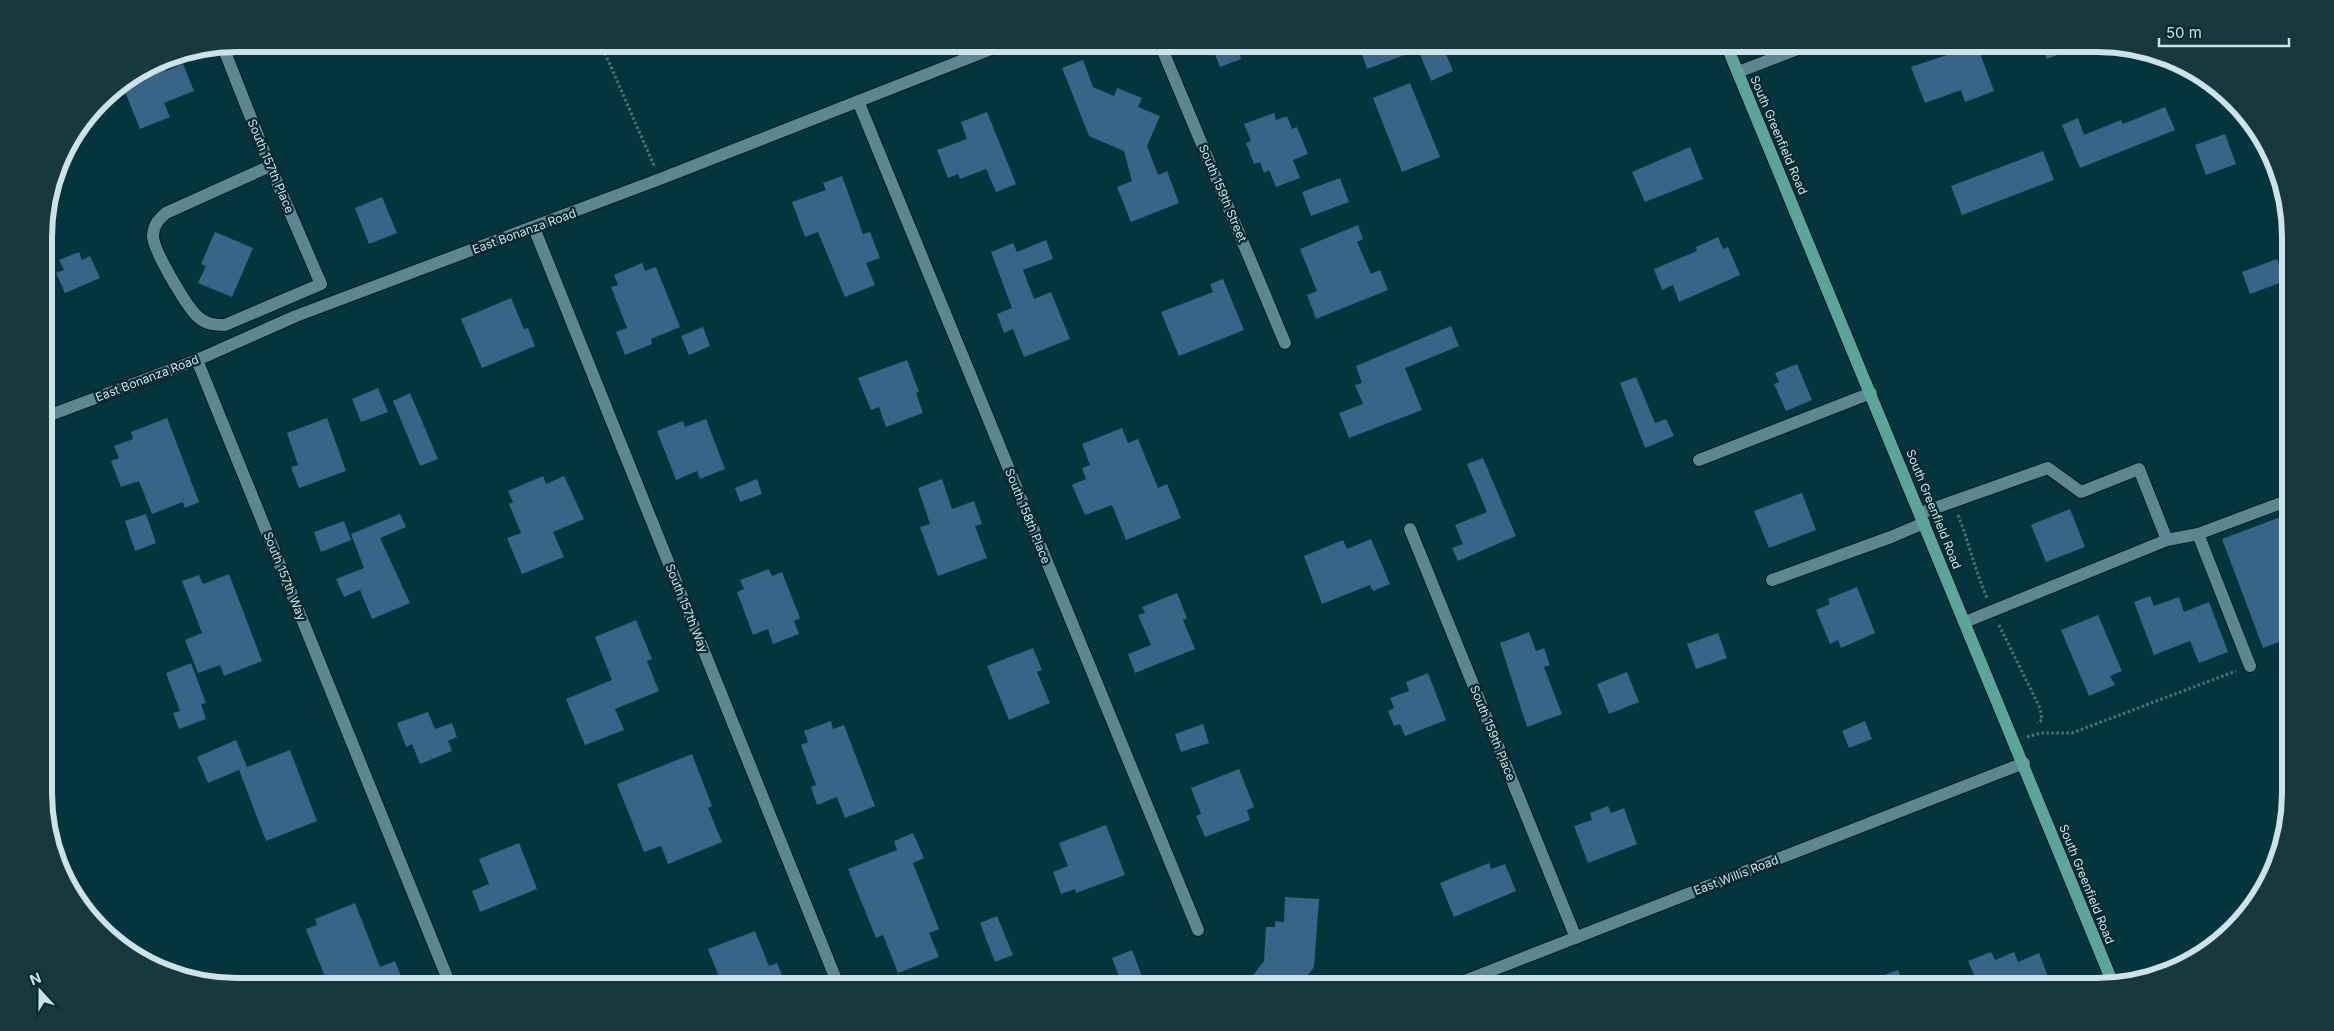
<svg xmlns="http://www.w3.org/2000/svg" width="2334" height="1031" font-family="Inter,sans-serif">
	<rect width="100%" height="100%" fill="#05353c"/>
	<!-- building -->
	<path fill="#386488" d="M1211 44H1236L1241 59 1220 67Z
		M1369 44H1442L1453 71 1431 81 1418 50 1367 69 1362 54 1371 51Z
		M2041 44H2084L2047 59Z
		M1977 45 1994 91 1965 102 1961 90 1925 103 1911 67Z
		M1083 60 1093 87 1114 96 1117 88 1142 98 1138 107 1160 116 1147 146 1158 175 1167 171 1179 203 1131 222 1117 187 1132 181 1124 151 1089 136 1062 68Z
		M183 64 194 91 164 103 170 117 140 129 122 84 164 66 166 71Z
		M1410 83 1440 157 1402 172 1373 98Z
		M2165 107 2175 130 2080 168 2062 125 2078 118 2084 135 2121 120 2123 124Z
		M987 112 1016 184 996 192 986 169 960 179 958 174 948 178 937 150 967 139 961 122Z
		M1274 113 1276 120 1287 116 1292 129 1297 127 1308 154 1293 160 1300 178 1276 187 1269 170 1264 173 1260 162 1254 164 1246 143 1251 141 1244 124Z
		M2225 134 2236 164 2206 175 2195 145Z
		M1690 147 1703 179 1645 202 1632 172Z
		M2043 151 2054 180 1962 215 1951 186Z
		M842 176 863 234 870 232 880 258 866 263 875 285 845 297 818 232 805 237 792 202 826 190 823 183Z
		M1340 178 1349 202 1311 216 1302 192Z
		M382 197 397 233 369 244 355 208Z
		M1358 225 1363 239 1357 242 1371 274 1380 270 1388 290 1316 319 1307 295 1317 291 1300 249Z
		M215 232 253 248 232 297 198 283 206 266 201 264Z
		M1718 237 1723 249 1728 247 1740 275 1679 302 1673 285 1662 290 1654 269 1697 251 1696 247Z
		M1046 240 1053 259 1023 270 1034 299 1051 292 1070 339 1024 357 1013 329 1004 333 997 314 1012 308 991 252 1013 243 1017 252Z
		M79 252 82 260 90 256 100 278 65 293 56 273 64 270 59 260Z
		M2277 259 2285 281 2250 294 2242 272Z
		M642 263 645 271 656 267 680 327 651 339 652 344 625 355 616 332 627 328 611 287 618 285 614 275Z
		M1223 279 1244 330 1179 356 1161 312 1213 292 1210 284Z
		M511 298 524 329 528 328 535 346 482 368 461 319Z
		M1451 326 1459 346 1405 368 1422 410 1349 438 1339 413 1363 404 1355 385 1362 383 1356 366Z
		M703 327 710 346 689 355 681 336Z
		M907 360 919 392 916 393 923 413 886 427 879 407 871 410 858 378Z
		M1797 364 1812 400 1786 411 1774 384 1779 382 1775 373Z
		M1636 377 1655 423 1666 419 1674 436 1645 448 1620 383Z
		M378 388 388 412 361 422 352 399Z
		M410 393 438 459 420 466 393 401Z
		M167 418 199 502 185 508 183 502 152 514 139 481 121 487 111 461 119 458 114 446 133 439 131 432Z
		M327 418 346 471 299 488 291 467 298 465 287 433Z
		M706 419 725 469 700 479 697 471 676 480 657 431 683 421 685 427Z
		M1122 428 1128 443 1138 439 1158 488 1167 484 1181 518 1126 540 1112 505 1085 515 1072 485 1086 479 1082 468 1090 465 1082 444Z
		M1483 458 1516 536 1458 561 1452 548 1463 544 1455 525 1487 512 1467 464Z
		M543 476 546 484 564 476 584 519 553 532 564 557 522 574 507 538 521 533 509 504 513 502 508 491Z
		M757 479 762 494 740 502 735 488Z
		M942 479 952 509 974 501 982 524 975 526 987 558 938 576 920 527 930 524 918 488Z
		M1802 493 1816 530 1769 548 1754 511Z
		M2070 509 2085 547 2046 562 2031 525Z
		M146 514 156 543 135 551 125 521Z
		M400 514 406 527 380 538 410 603 372 619 360 590 344 597 336 579 364 568 351 534Z
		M2289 514 2290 638 2263 648 2222 539Z
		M344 521 351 540 321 552 314 532Z
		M1371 539 1390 584 1373 591 1370 585 1322 604 1304 556 1343 540 1347 549Z
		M769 569 772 576 782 572 800 618 794 621 799 634 773 644 768 629 753 635 737 592 744 589 740 580Z
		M229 574 262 661 224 676 220 665 198 673 185 640 202 633 182 581 199 575 203 584Z
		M1857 587 1875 633 1841 648 1838 640 1830 644 1816 610 1830 604 1828 599Z
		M1177 593 1187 618 1183 620 1195 649 1135 673 1128 654 1151 645 1138 615 1145 613 1142 607Z
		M2150 596 2154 606 2179 597 2184 612 2209 602 2228 652 2199 663 2190 641 2154 655 2134 602Z
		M2098 615 2122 671 2110 676 2115 685 2089 696 2061 630Z
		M636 620 652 659 647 661 659 691 615 709 624 730 585 745 566 699 612 680 595 637Z
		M1529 632 1536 651 1544 648 1550 665 1544 667 1562 714 1527 727 1500 643Z
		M1718 633 1727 658 1696 669 1687 644Z
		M1033 648 1042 670 1037 672 1050 703 1009 720 987 666Z
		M191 663 206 703 201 704 206 719 179 729 173 713 180 711 166 673Z
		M1627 672 1639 702 1609 714 1597 684Z
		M1428 673 1446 720 1405 736 1400 724 1394 726 1388 711 1394 708 1390 698 1409 691 1406 682Z
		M428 712 435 729 452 723 457 737 448 741 452 751 420 764 412 744 406 747 397 723Z
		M831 721 833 729 844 725 875 806 845 818 837 797 817 805 811 787 816 785 801 745 808 742 804 731Z
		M1865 721 1872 739 1849 748 1842 731Z
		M1203 724 1209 743 1181 752 1175 734Z
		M236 740 247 767 290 750 317 821 266 841 239 770 208 783 197 757Z
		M692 754 712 806 708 808 722 842 668 864 661 846 644 852 617 784Z
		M1239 769 1254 807 1247 810 1250 820 1205 837 1196 816 1201 814 1191 788Z
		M1608 806 1611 813 1624 808 1637 844 1588 863 1574 826 1592 820 1590 813Z
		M1106 825 1125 875 1076 893 1075 889 1061 894 1053 872 1068 866 1059 843Z
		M913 833 924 858 913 863 939 929 929 933 939 957 898 973 883 935 876 938 848 869 897 850 894 841Z
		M519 843 537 889 480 912 472 891 489 884 479 859Z
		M1489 863 1491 869 1505 864 1516 891 1454 917 1440 883Z
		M1285 897 1319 899 1314 967 1299 987H1244L1264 961 1266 927H1275V921L1284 922Z
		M355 903 380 967 395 961 404 984 395 987H329L306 929 317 925 315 919Z
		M997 916 1013 955 995 962 980 923Z
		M755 931 769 966 777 963 783 978 761 987 758 980 740 987H723L708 949Z
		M1132 950 1146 987H1123L1112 958Z
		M1991 952 1995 960 2014 952 2018 962 2039 953 2050 982 2037 987H1979L1968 961Z
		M1898 970 1905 987H1857V985Z"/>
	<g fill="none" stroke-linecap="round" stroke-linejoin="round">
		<!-- minor casing -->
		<g stroke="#001b20" stroke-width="14">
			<path id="minor" d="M1160 44 1285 343
				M223 47 270 166 321 284 225 325C214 325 205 324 197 316 186 305 152 249 153 235 154 224 158 220 166 213L270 166
				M1738 72 1811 44
				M858 101 1198 930
				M534 228 839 987
				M197 360 451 987
				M45 417 197 360 296 316 660 179 1004 44
				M1699 460 1871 393
				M1921 513 2048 468 2081 492 2139 469 2167 540
				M1410 529 1576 938
				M2198 534 2289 500
				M1772 580 1891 537 1924 523
				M1965 622 2167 540 2198 534 2250 666
				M1449 987 2024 763"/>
		</g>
		<!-- major casing -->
		<g stroke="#001b20" stroke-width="14">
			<path id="major" d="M1726 44 2114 986"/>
		</g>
		<!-- path -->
		<path stroke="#4b7278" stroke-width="3" stroke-dasharray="2.5 2.5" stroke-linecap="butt" d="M601 44 655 168
			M1958 515C1969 543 1975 570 1987 598
			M1999 625 2040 708 2042 720 2037 723
			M2027 737 2041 733H2072L2236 671"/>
		<!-- minor -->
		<use href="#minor" stroke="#5c8790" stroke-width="12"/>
		<!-- major -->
		<use href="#major" stroke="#5aa49a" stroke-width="12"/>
	</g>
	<g text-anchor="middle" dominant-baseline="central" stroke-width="4.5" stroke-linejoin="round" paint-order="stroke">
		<!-- street labels -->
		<g font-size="12" fill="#cce2e7" stroke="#07292f">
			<text transform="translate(1779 135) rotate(67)">South Greenfield Road</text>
			<text transform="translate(271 166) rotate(67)">South 157th Place</text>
			<text transform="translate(1223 193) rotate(67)">South 159th Street</text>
			<text transform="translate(524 231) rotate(-20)">East Bonanza Road</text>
			<text transform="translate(147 378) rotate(-21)">East Bonanza Road</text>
			<text transform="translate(1934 509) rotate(68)">South Greenfield Road</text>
			<text transform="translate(1028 516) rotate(68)">South 158th Place</text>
			<text transform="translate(285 576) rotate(68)">South 157th Way</text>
			<text transform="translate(687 608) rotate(68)">South 157th Way</text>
			<text transform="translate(1493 733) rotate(68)">South 159th Place</text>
			<text transform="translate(1736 875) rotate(-21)">East Willis Road</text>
			<text transform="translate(2087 884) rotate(68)">South Greenfield Road</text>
		</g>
	</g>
	<!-- crop -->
	<path d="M0 0H2334V1031H0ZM237 52H2097A185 185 0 0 1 2282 237V793A185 185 0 0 1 2097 978H237A185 185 0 0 1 52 793V237A185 185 0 0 1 237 52Z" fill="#17383e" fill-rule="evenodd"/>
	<path fill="none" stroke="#cce2e7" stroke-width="6" d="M237 52H2097A185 185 0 0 1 2282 237V793A185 185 0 0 1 2097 978H237A185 185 0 0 1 52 793V237A185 185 0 0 1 237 52Z"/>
	<!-- north arrow -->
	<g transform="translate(40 991) rotate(339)" stroke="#07292f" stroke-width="4" paint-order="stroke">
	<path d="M0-4L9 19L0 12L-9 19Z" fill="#cce2e7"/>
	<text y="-8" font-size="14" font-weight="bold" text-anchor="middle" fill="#cce2e7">N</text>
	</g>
	<!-- scale -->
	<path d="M2159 38v8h130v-8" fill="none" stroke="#cce2e7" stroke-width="2.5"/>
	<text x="2166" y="38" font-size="15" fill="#cce2e7" stroke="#07292f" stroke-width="4" paint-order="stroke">50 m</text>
</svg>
